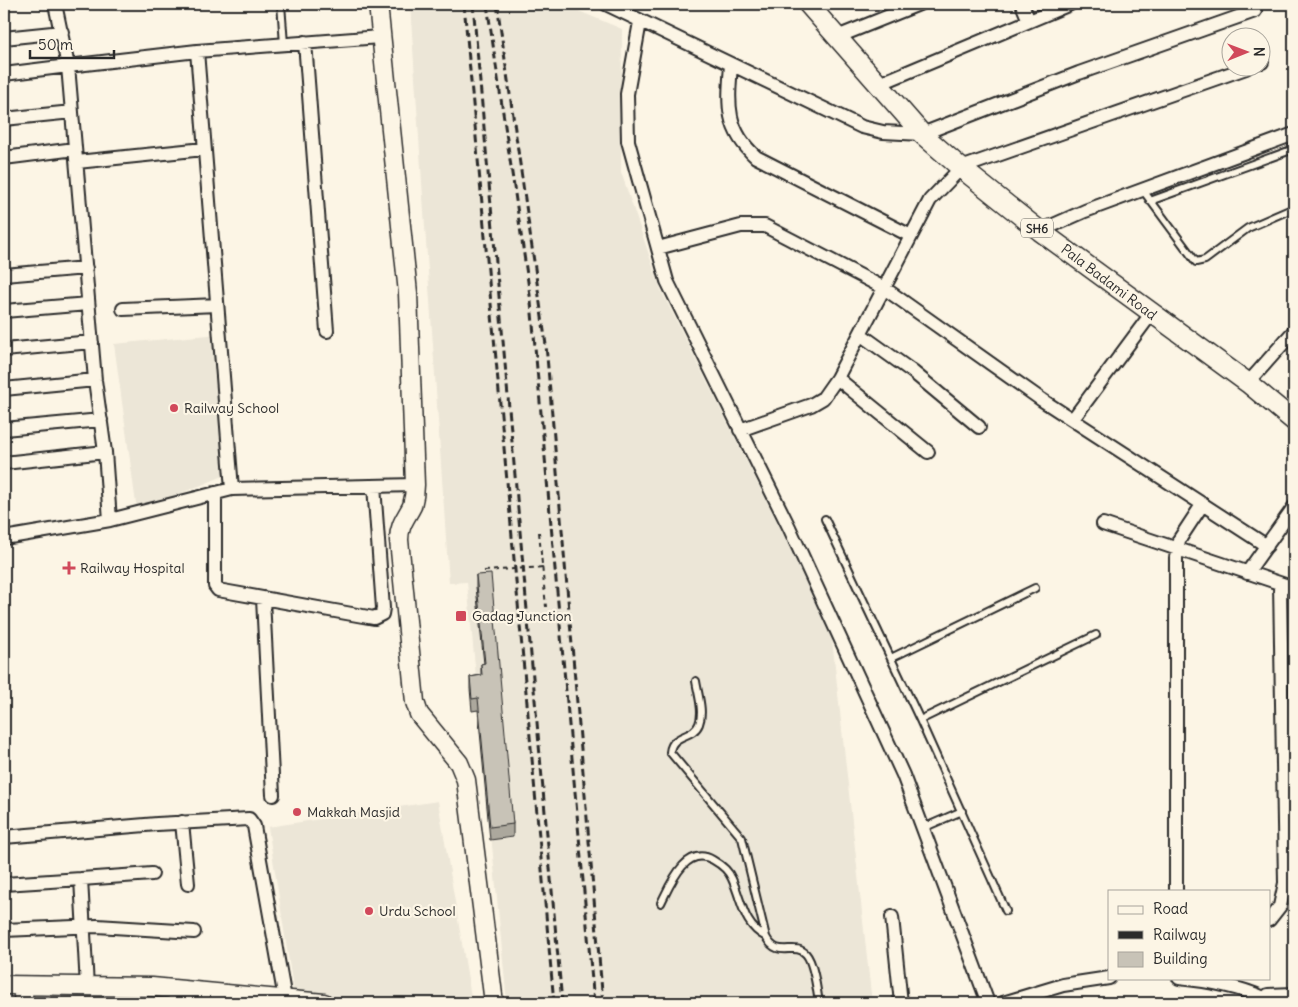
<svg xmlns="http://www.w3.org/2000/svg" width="1298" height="1007" font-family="Delius,sans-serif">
	<rect width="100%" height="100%" fill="#fcf5e5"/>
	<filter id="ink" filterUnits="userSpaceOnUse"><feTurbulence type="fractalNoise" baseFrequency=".02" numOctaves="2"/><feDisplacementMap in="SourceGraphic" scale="10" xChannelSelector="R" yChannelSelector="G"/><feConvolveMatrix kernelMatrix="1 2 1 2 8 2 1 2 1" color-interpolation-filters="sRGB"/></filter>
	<g filter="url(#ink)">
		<!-- built -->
		<path fill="#ece6d7" d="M410 4H562L622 29 621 172 661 290 831 630 872 1003H507L467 582 449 583Z
			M219 334 231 473 137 511 114 344Z
			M438 801 472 1003H389L294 994 268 827Z"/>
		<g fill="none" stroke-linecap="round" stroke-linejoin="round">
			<!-- lane casing -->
			<g stroke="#2b2b2b" stroke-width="10">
				<path id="lane" d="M281 4 284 44
					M1142 189 1196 262 1205 260 1248 228 1294 208
					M1150 201 1294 149
					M825 519 920 720 1006 911
					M891 658 1035 588
					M696 681C698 694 704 712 699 724 693 739 672 733 670 752L742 838 766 937C778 960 794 941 806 954 814 963 817 991 819 1003
					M920 720 1096 635
					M923 828 962 811
					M661 903C670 885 686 844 713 860 720 864 729 871 732 879 742 900 743 926 766 937"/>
			</g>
			<!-- street casing -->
			<g stroke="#2b2b2b" stroke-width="16">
				<path id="street" d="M606 4 862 127 883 132 922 134 1079 73 1255 11
					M1022 4 1029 21
					M640 22 627 94 628 141 667 281 789 527 903 775 988 1003
					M837 37 919 4
					M4 38 62 32
					M305 42 327 331
					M1260 62H1262
					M731 65C728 104 725 129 756 157L911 236
					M4 74 68 66 55 4
					M879 84 1070 4
					M4 119 72 112
					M4 158 75 149
					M77 162 204 149
					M1040 231 1085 211 1294 134
					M658 248 741 226H765L884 288 1042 400 1267 546
					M4 275 86 268
					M123 309 217 305
					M4 311 88 304
					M860 334 913 372 979 427
					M4 350 92 342
					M837 378 928 452
					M1248 383 1294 331
					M4 389 95 380
					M1073 419 1151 314
					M4 429 101 420
					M740 430 811 405 823 398 837 378 930 200 961 168 1246 68
					M4 463 105 452
					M232 489 197 51 380 37
					M215 493V586L218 590 374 618 382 614 383 608 374 486
					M110 520 105 452 95 380 68 66 197 51
					M1103 524 1294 588
					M4 538 110 520 232 489 415 485
					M1247 573 1294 507
					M263 599 273 795
					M182 822 188 884
					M4 837 157 824 249 819 254 826 285 999
					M81 879 152 874
					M4 884 81 879 87 987
					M1176 891V558L1179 540 1202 505
					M892 917 901 1003
					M1269 920 1280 906 1285 883 1280 584
					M4 930 97 926 194 932
					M1179 978C1209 981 1237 986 1264 998
					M173 989 176 1003
					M1003 1003 1063 985 1109 978
					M1261 1003 1268 995 1294 994"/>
			</g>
			<!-- secondary casing -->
			<g stroke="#2b2b2b" stroke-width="21">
				<path id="secondary" d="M378 4 408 293 415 485C415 492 414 499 412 506 406 518 399 525 399 540L415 702 419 714 459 763 466 780 494 1003
					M4 985 152 987 324 1003
					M22 986 24 1003"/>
			</g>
			<!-- primary casing -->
			<g stroke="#2b2b2b" stroke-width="22">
				<path id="primary" d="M808 4 922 134 961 168 1040 231 1248 383 1294 421"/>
			</g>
			<!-- path -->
			<path stroke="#2b2b2b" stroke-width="2" stroke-dasharray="5 4" stroke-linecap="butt" d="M539 532 546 607
				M484 571 544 567"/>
			<!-- lane -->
			<use href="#lane" stroke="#fcf5e5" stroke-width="6"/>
			<!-- street -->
			<use href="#street" stroke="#fcf5e5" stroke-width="12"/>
			<!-- secondary -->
			<use href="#secondary" stroke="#fcf5e5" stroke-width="18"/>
			<!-- primary -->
			<use href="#primary" stroke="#fcf5e5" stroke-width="19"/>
			<!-- rail -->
			<path stroke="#2b2b2b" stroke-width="3" stroke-dasharray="8 4" stroke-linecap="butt" d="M464 4 554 1003
				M473 4 562 1003
				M487 4 531 302 594 1003
				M497 4 546 345 603 1003"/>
		</g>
		<!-- wall -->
		<path fill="#aca89d" stroke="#2b2b2b" d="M476 575 513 824V837L490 840 478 710 472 711 470 689V677L481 675V664H484L476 587Z"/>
		<!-- building -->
		<path fill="#c8c3b7" stroke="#2b2b2b" d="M491 574 513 824 490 827 478 698 472 699 470 677 482 675 481 664 485 663 476 575Z"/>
	</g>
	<!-- markers -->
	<g fill="#d1495b" stroke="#fcf5e5" stroke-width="2">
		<circle cx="174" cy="408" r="5"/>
		<path d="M66.5 560.5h5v5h5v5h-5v5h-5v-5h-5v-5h5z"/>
		<rect x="455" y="610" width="12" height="12" rx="2.5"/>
		<circle cx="297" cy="812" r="5"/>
		<circle cx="369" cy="911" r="5"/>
	</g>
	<g text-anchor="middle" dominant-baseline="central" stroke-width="4.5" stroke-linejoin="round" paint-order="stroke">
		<!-- shield labels -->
		<rect fill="#fcf5e5" stroke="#6a6863" stroke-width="1" x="1021" y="218.5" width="32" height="19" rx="4"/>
		<g font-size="12" font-weight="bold" fill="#2b2b2b">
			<text x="1037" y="228">SH6</text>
		</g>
		<!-- street labels -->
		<g font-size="14" fill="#2b2b2b" stroke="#fcf5e5">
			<text transform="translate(1109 282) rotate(37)">Pala Badami Road</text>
		</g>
		<!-- poi labels -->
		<g font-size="14" fill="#2b2b2b" stroke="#fcf5e5" text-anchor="start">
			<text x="184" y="408">Railway School</text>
			<text x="80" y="568">Railway Hospital</text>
			<text x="472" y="616">Gadag Junction</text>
			<text x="307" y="812">Makkah Masjid</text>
			<text x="379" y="911">Urdu School</text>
		</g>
	</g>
	<!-- margin -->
	<rect width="1298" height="1007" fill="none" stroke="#fcf5e5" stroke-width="20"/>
	<rect x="10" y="10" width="1278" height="987" fill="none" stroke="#2b2b2b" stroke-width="2" filter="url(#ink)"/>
	<!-- legend -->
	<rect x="1108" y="890" width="162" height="90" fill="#fcf5e5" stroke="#a8a49b"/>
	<rect x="1118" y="906" width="25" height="8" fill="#fcf5e5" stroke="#a8a49b"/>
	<text x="1153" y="914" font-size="15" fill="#2b2b2b">Road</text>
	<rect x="1118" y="931" width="25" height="8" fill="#2b2b2b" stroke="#a8a49b"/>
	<text x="1153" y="940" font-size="15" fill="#2b2b2b">Railway</text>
	<rect x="1118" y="952" width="25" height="15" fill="#c8c3b7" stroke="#a8a49b"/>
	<text x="1153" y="964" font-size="15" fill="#2b2b2b">Building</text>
	<!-- north arrow -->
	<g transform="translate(1246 52) rotate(89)"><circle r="24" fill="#fcf5e5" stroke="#a8a49b"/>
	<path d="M0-4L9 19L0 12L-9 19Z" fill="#d1495b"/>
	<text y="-8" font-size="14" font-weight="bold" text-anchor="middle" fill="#2b2b2b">N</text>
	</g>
	<!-- scale -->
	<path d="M30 50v8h84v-8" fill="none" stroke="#2b2b2b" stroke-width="2.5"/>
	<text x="38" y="50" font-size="15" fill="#2b2b2b" stroke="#fcf5e5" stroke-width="4" paint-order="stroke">50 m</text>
</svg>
